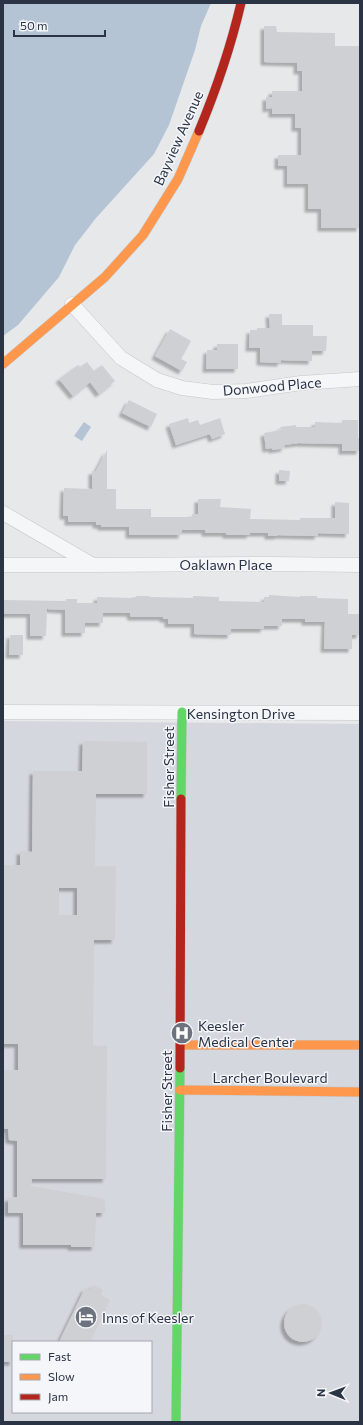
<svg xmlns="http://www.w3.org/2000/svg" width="363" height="1425" font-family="Commissioner,sans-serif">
	<defs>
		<filter id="shadow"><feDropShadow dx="-3.5" dy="3.5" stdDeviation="1" flood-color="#0004"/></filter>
	</defs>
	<rect width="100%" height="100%" fill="#e6e8ea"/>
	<!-- built -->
	<path fill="#d4d7dd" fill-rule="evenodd" d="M3 721 360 724V1422H3ZM13 1342H151V1412H13Z"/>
	<!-- water -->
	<path fill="#b4c4d5" d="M3 3H211L201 26 195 50 169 125 154 154 96 218 75 245 59 277 18 325 3 336Z
		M84 422 91 427 82 441 74 436Z"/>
	<!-- building -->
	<path fill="#ced0d3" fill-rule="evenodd" filter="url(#shadow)" d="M264 26H276L277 32 335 33V46H360V228H321V209H308V184H287V166H278V155H301V128H295V114H272V108L266 109V97H272V91H302V71H297V63L264 62Z
		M269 314H282V325H313V336H327L326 351H312V361L281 360V363L260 362V348H249L250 330H257V328H270Z
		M170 329 191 341 181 359 187 362 182 371 155 356Z
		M217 344H238V369H206L207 350H217Z
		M87 362 94 371 102 365 115 381 99 394 90 382 73 396 59 379 78 365 80 367Z
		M129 400 157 414 151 427 122 413Z
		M188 418 189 423 198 420 200 425 220 418 225 434 212 439 210 434 176 445 169 424Z
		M342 420H358V438H360V451H342V444L299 443 284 445 285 448 272 450V448L266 449 264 433 281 430 280 427 296 425V427H315V422L342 423Z
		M107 450V489H116V509H151V517H192V514H198V499H221L220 507 251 509 250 519 300 520V518H335V502L349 503V534L318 533V536H313L278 535V536H268V533H250V535H226V533H205V530H182V535H129V527H101V525H96V522H68V516H63L64 488 92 489V471H96Z
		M279 470 290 471 289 481H279Z
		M269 595 300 597V596H317V598L348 599V614H360V635H352V649H324L325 622H305V619H282V626H264V629H231V635L194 634V624H168V619H163V617H131L130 613H103V623H85V633H65V610L47 609 46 636H30V614H3V600L66 601V599H77V603H97V597L130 598 136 597V596H150V597L193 598V596L219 597V601L264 602V597H269Z
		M10 635H23V655H9Z
		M83 741 147 742V794H96L95 866H116L115 940H94L93 1046H107L106 1179H32L31 1186 105 1199V1213H96L95 1247H71V1245H23V1213H8V1198L17 1197V1141L9 1140 8 1129H3V1070H18V1044H3V865H20V851L32 852 33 771H82ZM59 888H77V915H59Z
		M93 1285 103 1290 101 1295 110 1300 90 1342H59L85 1288 89 1290Z
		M284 1323a19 19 0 1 1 38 0a19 19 0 1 1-38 0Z
		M3 1335H13V1362H3Z"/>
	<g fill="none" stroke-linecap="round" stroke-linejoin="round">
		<!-- street casing -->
		<g stroke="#c4c6c8" stroke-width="15">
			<path id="street" d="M72 304 121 358 157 380 182 388 213 392 246 391 301 383 360 379
				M3 513 93 565 272 564 360 565
				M3 565H92
				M3 712 360 713"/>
		</g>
		<!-- fast casing -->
		<g stroke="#c4c6c8" stroke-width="10">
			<path id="fast" d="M181 799 182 712
				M176 1422 180 1068"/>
		</g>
		<!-- slow casing -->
		<g stroke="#c4c6c8" stroke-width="10">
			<path id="slow" d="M3 364 105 277 143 235 178 179 199 131
				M180 1045H360
				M180 1090 360 1092"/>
		</g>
		<!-- jam casing -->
		<g stroke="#c4c6c8" stroke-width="10">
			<path id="jam" d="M199 131C216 90 231 46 241 3
				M180 1068 181 799"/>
		</g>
		<!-- street -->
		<use href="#street" stroke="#f5f6f7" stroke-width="14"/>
		<!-- fast -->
		<use href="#fast" stroke="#63d668" stroke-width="9"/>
		<!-- slow -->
		<use href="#slow" stroke="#ff974d" stroke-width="9"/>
		<!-- jam -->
		<use href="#jam" stroke="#b3261e" stroke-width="9"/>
	</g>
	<!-- icons -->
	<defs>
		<g id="hospital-disc" transform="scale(1.15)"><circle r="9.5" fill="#6c737f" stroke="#f4f6f9"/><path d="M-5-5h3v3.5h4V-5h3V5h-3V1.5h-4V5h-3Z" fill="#fff"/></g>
		<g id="hotel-disc" transform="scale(1.15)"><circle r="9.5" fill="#6c737f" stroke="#f4f6f9"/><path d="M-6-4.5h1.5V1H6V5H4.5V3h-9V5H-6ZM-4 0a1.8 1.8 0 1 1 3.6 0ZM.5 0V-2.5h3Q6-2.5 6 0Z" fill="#fff"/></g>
	</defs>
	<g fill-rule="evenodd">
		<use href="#hospital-disc" x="182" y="1033"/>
		<use href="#hotel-disc" x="86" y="1317"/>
	</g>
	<g text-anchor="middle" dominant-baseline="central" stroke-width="3" stroke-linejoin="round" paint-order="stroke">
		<!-- street labels -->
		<g font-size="14" fill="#2b3445" stroke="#f4f6f9">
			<text transform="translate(178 138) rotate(-66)">Bayview Avenue</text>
			<text transform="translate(272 386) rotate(-5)">Donwood Place</text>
			<text x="226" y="564">Oaklawn Place</text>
			<text x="241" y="713">Kensington Drive</text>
			<text transform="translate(168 767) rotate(-90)">Fisher Street</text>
			<text x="270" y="1077">Larcher Boulevard</text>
			<text transform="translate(166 1091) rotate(-90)">Fisher Street</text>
		</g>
		<!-- poi labels -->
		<g font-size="14" fill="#2b3445" stroke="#f4f6f9" text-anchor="start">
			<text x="198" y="1025">Keesler<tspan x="198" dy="16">Medical Center</tspan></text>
			<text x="102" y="1317">Inns of Keesler</text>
		</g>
	</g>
	<!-- border -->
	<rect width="363" height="1425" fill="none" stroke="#2b3445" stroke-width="8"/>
	<!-- legend -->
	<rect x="12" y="1341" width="140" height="72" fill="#f4f6f9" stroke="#a4a8b1"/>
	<rect x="20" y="1354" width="20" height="6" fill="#63d668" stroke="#a4a8b1"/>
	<text x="48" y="1361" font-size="12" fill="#2b3445">Fast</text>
	<rect x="20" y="1374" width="20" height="6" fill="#ff974d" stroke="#a4a8b1"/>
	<text x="48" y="1381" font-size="12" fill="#2b3445">Slow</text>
	<rect x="20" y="1394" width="20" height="6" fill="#b3261e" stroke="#a4a8b1"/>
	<text x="48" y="1401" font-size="12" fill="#2b3445">Jam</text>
	<!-- north arrow -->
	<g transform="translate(331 1393) rotate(271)" stroke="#f4f6f9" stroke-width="3" paint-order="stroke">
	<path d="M0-3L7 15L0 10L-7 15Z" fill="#2b3445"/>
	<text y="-6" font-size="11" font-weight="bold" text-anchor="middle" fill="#2b3445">N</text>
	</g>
	<!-- scale -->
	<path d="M14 30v6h91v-6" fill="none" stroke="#2b3445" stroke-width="2"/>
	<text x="20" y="30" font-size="12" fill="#2b3445" stroke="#f4f6f9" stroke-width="3" paint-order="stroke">50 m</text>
</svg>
